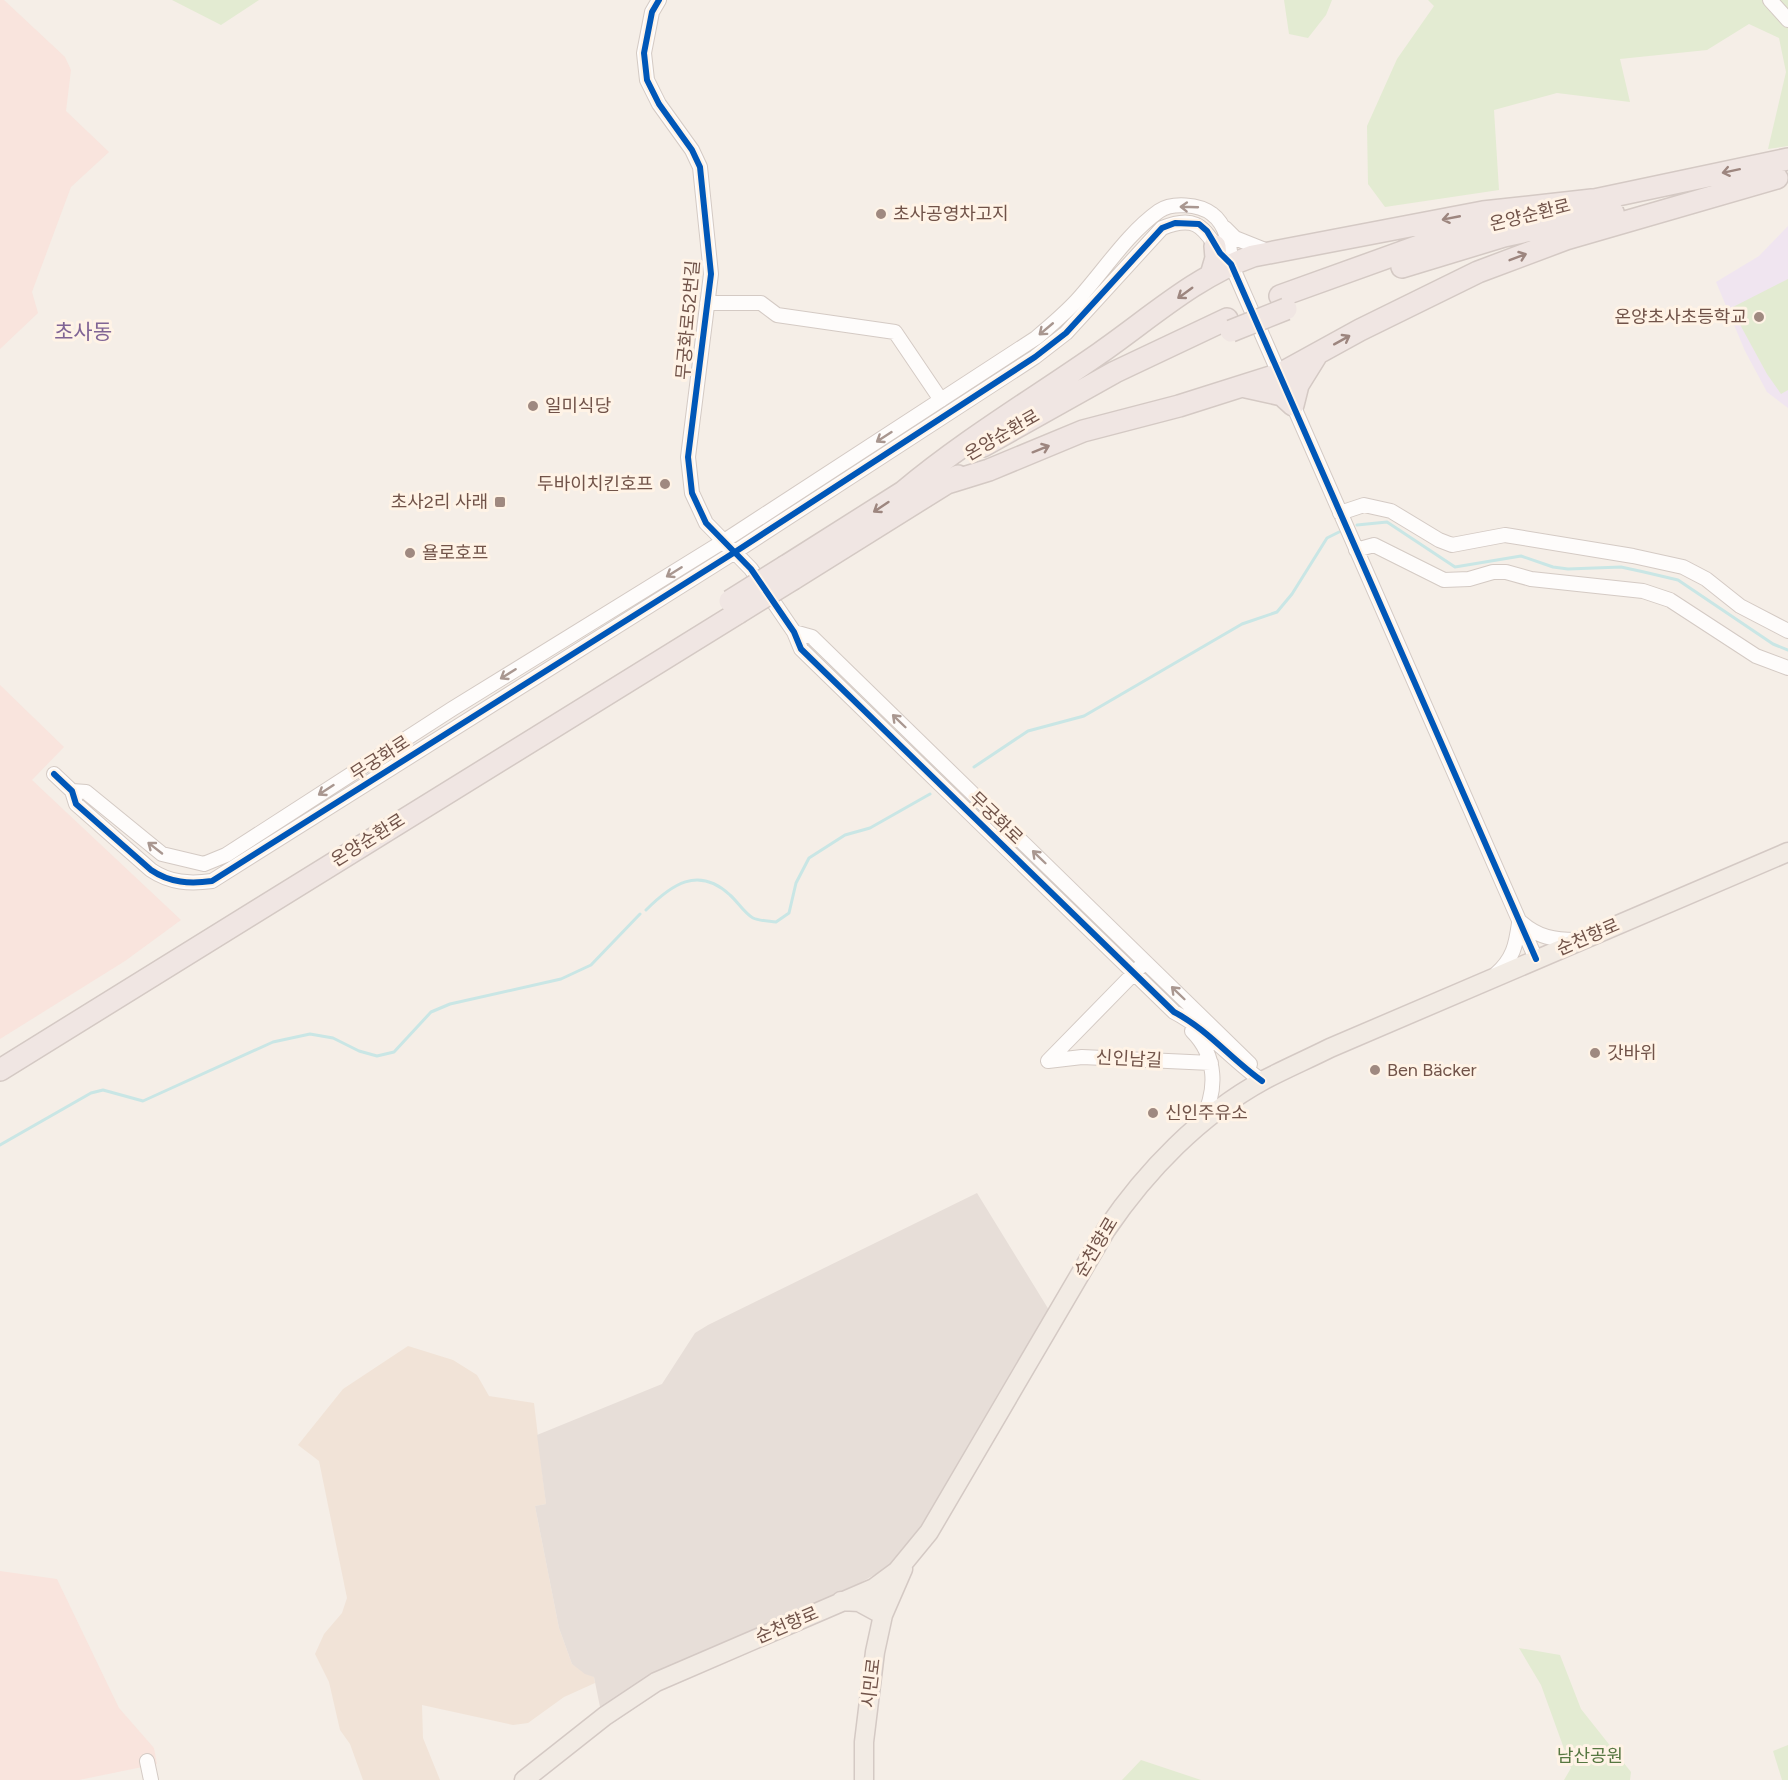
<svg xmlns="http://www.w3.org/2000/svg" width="1788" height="1780" font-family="Figtree,'Noto Sans KR',sans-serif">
	<rect width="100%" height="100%" fill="#f5eee7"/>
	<!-- residential -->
	<path fill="#f1e3d7" d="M408 1346 453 1360 477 1375 489 1396 534 1403 546 1504 535 1506 559 1628 572 1664 594 1677 595 1683 564 1697 528 1723 513 1725 422 1705 423 1738 440 1780H363L350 1744 340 1730 329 1682 315 1654 324 1634 342 1613 347 1598 319 1461 298 1445 343 1389Z"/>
	<!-- commercial -->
	<path fill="#f9e4dd" d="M0 0H4L65 57 71 70 66 111 109 152 71 187 32 292 38 313 0 349Z
		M0 685 64 747 32 780 181 920 125 961 0 1039Z
		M0 1571 57 1579 119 1708 154 1748 157 1764 79 1780H0Z"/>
	<!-- industrial -->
	<path fill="#e7ded8" d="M977 1193 1049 1310 937 1504 907 1548 888 1567 860 1583 668 1668 601 1712 594 1677 585 1674 572 1664 559 1628 535 1506 546 1504 537 1435 662 1384 695 1333 708 1325Z"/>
	<!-- education -->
	<path fill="#f0e5f0" d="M1788 226V408L1767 392 1745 351 1716 282 1759 256Z"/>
	<!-- green -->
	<path fill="#e3ebd2" d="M172 0H259L221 25Z
		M1284 0H1332L1326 15 1308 38 1289 34Z
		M1428 0H1788V146L1768 149 1786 72 1779 38 1749 24 1707 50 1620 59 1630 102 1557 93 1494 110 1499 190 1385 207 1368 184 1367 126 1397 59 1434 6Z
		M1788 279V390L1781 394 1767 374 1731 308Z
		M1519 1648 1560 1655 1581 1709 1631 1772 1630 1780H1564L1571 1768 1541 1685Z
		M1788 1745V1780H1782L1773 1751Z
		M1141 1760 1201 1780H1122Z"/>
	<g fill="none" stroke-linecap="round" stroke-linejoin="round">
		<!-- stream -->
		<path stroke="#c9e6e5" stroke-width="3" d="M1357 525 1387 522 1455 567 1521 556 1553 567 1568 569 1621 567 1644 572 1678 580 1773 644 1788 650
			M974 767 1028 731 1084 716 1242 624 1277 612 1292 594 1327 538 1339 532
			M646 910C671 885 698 865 730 895 737 901 745 914 753 918 759 921 770 921 776 922L789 913 796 883 809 858 845 835 870 828 930 794
			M0 1145 91 1093 103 1090 143 1101 273 1042 310 1034 333 1038 359 1051 377 1056 394 1052 431 1012 450 1004 561 979 591 965 640 914"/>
		<!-- minor casing -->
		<g stroke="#d4cac4" stroke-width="16">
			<path id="minor" d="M659 0 652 12 644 53 647 80 659 104 692 150 700 167 711 274 688 457 692 493 706 523 751 569 794 632 801 649 1174 1012C1207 1029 1232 1060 1262 1081
				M1770 0 1788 20
				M1225 228 1235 238 1265 250
				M707 303H761L777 315 895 332 941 400
				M1290 398 1536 959
				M1340 513 1364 505 1391 511 1439 540 1452 545 1505 535 1633 556 1683 567 1706 579 1740 606 1788 631
				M1356 550 1374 545 1444 580 1469 579 1493 572H1506L1531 579 1643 591 1670 600 1756 656 1788 668
				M794 632 812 637 1250 1064
				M54 774 72 791 76 804 151 870C170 883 190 884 212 881L735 552 1035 357 1066 333 1162 228C1206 210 1205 239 1231 264L1282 380
				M72 791 86 792 162 854 204 864 226 855 452 709 724 541 1036 338C1051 325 1067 312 1080 297 1105 269 1128 233 1159 211 1172 202 1199 204 1212 214 1226 224 1231 247 1231 264
				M1522 923C1538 937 1554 940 1576 940
				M1496 974C1513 959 1516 945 1519 923
				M1192 1031C1217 1056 1218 1091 1201 1121
				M1048 1061 1082 1057 1211 1063
				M1048 1061 1140 967
				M147 1761 151 1780"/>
		</g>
		<!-- major casing -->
		<g stroke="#d4c9c4" stroke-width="21">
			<path id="major" d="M841 1601 859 1602 883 1615 903 1569
				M524 1780 605 1716 656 1682 874 1588 897 1571 929 1532 1106 1230C1146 1171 1200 1115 1264 1080 1285 1069 1308 1059 1330 1048L1788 852
				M864 1780V1742L875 1652 883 1615 874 1588"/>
		</g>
		<!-- highway casing -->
		<g stroke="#d4c9c4" stroke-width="24">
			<path id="highway" d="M1580 203 1788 159
				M1402 267 1504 236 1613 212
				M1211 275 1216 258 1215 246
				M1280 296 1444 237 1512 219
				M1246 387 1282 395 1293 405 1298 385 1316 356
				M983 446 1115 372 1227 319
				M947 483 989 470 1083 431 1179 406 1280 374 1360 330 1478 272 1566 239 1777 178
				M903 492C965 440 1034 399 1100 353 1149 319 1196 276 1253 256L1483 212 1592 200
				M786 566 914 485
				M793 579 958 476
				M0 1070 738 613"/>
		</g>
		<!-- minor -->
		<use href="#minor" stroke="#fefcfb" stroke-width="14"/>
		<!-- major -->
		<use href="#major" stroke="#f2ebe4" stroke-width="18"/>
		<!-- highway -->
		<use href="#highway" stroke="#f0e6e3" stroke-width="21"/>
		<!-- highway-bridge casing -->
		<g stroke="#d4c9c4" stroke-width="24" stroke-linecap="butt">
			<path id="highway-bridge" d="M1231 331 1286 309
				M730 601 786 566
				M738 613 793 579"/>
		</g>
		<!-- highway-bridge -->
		<use href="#highway-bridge" stroke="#f0e6e3" stroke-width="21"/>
		<!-- cycleway casing -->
		<g stroke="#fff3e6" stroke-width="10">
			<path id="cycleway" d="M659 0 652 12 644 53 647 80 659 104 692 150 700 167 711 274 688 457 692 493 706 523 751 569 794 632 801 649 1174 1012C1207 1029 1232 1060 1262 1081
				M54 774 72 791 76 804 151 870C170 883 190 884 212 881L735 552 1035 357 1066 333 1162 228 1175 223 1199 224 1207 231 1220 253 1231 264 1536 959"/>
		</g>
		<!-- cycleway -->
		<use href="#cycleway" stroke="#0057b8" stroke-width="6"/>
	</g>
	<!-- one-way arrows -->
	<defs><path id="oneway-shaft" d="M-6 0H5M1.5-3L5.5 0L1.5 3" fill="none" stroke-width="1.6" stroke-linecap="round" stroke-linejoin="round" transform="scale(1.5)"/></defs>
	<g stroke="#9d867f">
		<use href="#oneway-shaft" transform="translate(1731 171) rotate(168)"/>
		<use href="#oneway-shaft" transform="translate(1451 218) rotate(169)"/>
		<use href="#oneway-shaft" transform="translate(1518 257) rotate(-21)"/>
		<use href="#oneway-shaft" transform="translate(1185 293) rotate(144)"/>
		<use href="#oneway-shaft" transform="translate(1342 340) rotate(-29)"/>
		<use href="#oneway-shaft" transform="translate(1041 449) rotate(-22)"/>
		<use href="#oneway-shaft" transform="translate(881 507) rotate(146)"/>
	</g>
	<g stroke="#a99790">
		<use href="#oneway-shaft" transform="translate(1189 207) rotate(-178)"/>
		<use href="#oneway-shaft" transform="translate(1046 329) rotate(140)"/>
		<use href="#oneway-shaft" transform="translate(884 437) rotate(147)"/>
		<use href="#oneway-shaft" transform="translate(674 572) rotate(148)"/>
		<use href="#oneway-shaft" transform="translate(508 674) rotate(148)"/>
		<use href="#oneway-shaft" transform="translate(899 721) rotate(-136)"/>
		<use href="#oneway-shaft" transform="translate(326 790) rotate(147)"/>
		<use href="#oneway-shaft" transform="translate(155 848) rotate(-142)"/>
		<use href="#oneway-shaft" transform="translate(1039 857) rotate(-136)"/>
		<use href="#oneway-shaft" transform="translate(1178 993) rotate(-136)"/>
	</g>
	<!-- markers -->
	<g fill="#9f8980" stroke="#fff3e6" stroke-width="2">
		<circle cx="881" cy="214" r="6"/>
		<circle cx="1759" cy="317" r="6"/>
		<circle cx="533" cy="406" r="6"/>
		<circle cx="665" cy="484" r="6"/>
		<rect x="494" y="496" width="12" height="12" rx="3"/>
		<circle cx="410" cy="553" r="6"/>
		<circle cx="1595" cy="1053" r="6"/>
		<circle cx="1375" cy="1070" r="6"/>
		<circle cx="1153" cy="1113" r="6"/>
	</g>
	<g text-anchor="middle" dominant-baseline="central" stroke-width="6" stroke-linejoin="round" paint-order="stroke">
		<!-- poi labels -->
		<g font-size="18" fill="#715349" stroke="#fff3e6" text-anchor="start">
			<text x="893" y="214">초사공영차고지</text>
			<text x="1747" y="317" text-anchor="end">온양초사초등학교</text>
			<text x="545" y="406">일미식당</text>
			<text x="653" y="484" text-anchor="end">두바이치킨호프</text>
			<text x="488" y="502" text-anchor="end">초사2리 사래</text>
			<text x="422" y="553">욜로호프</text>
			<text x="1607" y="1053">갓바위</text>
			<text x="1387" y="1070">Ben Bäcker</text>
			<text x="1165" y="1113">신인주유소</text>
		</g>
		<!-- street labels -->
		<g font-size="18" fill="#715349" stroke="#fff3e6">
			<text transform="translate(1530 215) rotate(-14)">온양순환로</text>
			<text transform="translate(688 320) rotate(-85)">무궁화로52번길</text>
			<text transform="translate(1002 435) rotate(-30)">온양순환로</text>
			<text transform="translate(380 758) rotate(-33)">무궁화로</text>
			<text transform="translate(996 818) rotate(44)">무궁화로</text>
			<text transform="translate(368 840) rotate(-32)">온양순환로</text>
			<text transform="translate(1588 937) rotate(-23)">순천향로</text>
			<text transform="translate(1129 1059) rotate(3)">신인남길</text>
			<text transform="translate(1096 1247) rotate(-59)">순천향로</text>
			<text transform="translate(787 1625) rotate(-23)">순천향로</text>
			<text transform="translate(871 1683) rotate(-83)">시민로</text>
		</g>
		<!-- park labels -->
		<g font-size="18" fill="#567741" stroke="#fff3e6">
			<text x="1590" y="1756">남산공원</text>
		</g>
		<!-- quarter labels -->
		<g font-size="21" fill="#806495" stroke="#fff3e6">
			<text x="83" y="331">초사동</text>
		</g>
	</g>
</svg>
